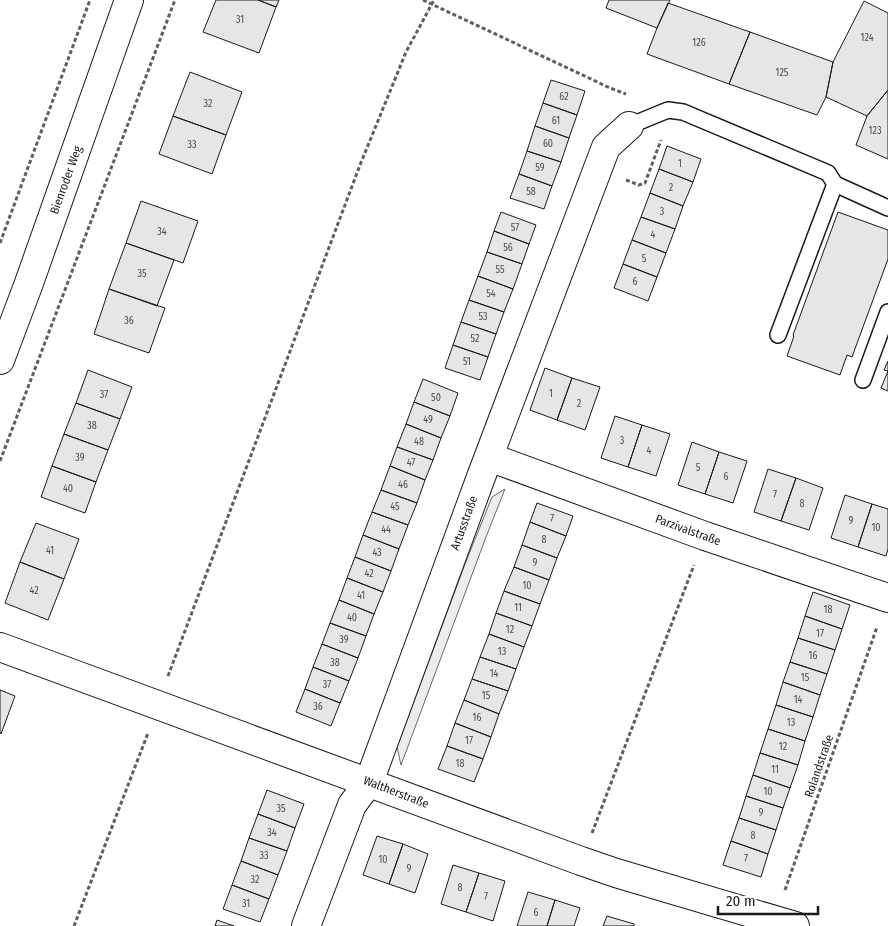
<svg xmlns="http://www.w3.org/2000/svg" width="888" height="926" font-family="'Fira Sans Condensed',sans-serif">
	<rect width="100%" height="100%" fill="#fff"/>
	<!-- built -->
	<path fill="#ededed" stroke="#6a6a6a" d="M505 489 486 537 401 765 397 747 465 564 492 497Z"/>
	<!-- building -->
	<path fill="#e6e6e6" stroke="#1a1a1a" d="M216 0H258L276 7 259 53 203 32Z
		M258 0H279L276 7Z
		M609 0H670L657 28 606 8Z
		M864 1 888 13V90L867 116 826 97 833 62Z
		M668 3 750 32 729 84 647 54 657 28Z
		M750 32 833 62 826 97 817 115 729 84Z
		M190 72 242 92 226 135 173 116Z
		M551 80 585 91 577 115 543 103Z
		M888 90V159L856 145 867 116Z
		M543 103 577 115 569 138 535 126Z
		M173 116 226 135 212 174 159 154Z
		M535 126 569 138 561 162 527 151Z
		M667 146 701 159 693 182 659 169Z
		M527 151 561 162 552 186 519 174Z
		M659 169 693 182 683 206 650 193Z
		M519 174 552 186 544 209 510 198Z
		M650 193 683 206 675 229 641 217Z
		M141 201 198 221 183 263 126 243Z
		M501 212 536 225 529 244 494 231Z
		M838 212 888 230V259L852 357 847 355 840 375 787 356 794 336 793 335Z
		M641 217 675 229 666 253 632 240Z
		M494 231 529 244 522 264 487 252Z
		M632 240 666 253 657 277 623 264Z
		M126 243 174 260 157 306 109 289Z
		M487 252 522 264 513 289 478 276Z
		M623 264 657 277 648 301 614 288Z
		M478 276 513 289 504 312 469 300Z
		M109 289 165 308 149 353 94 334Z
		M469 300 504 312 496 334 461 322Z
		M461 322 496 334 488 357 453 345Z
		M453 345 488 357 480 380 445 368Z
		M888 361V391L881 388 888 371 884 370Z
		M545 368 572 378 557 420 530 410Z
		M88 370 132 387 120 419 76 403Z
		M572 378 600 387 585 430 557 420Z
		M423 379 458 393 450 416 414 402Z
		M414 402 450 416 441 438 406 424Z
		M76 403 120 419 108 450 64 434Z
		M615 416 642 425 628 467 601 458Z
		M406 424 441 438 433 460 397 447Z
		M642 425 670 434 656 476 628 467Z
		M64 434 108 450 96 482 52 466Z
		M692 442 719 452 705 494 678 485Z
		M397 447 433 460 425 480 390 466Z
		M719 452 747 461 733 503 705 494Z
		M52 466 96 482 85 513 41 497Z
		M390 466 425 480 417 503 381 490Z
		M768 469 796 478 781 521 754 512Z
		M796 478 823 488 809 530 781 521Z
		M381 490 417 503 408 525 372 512Z
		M845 495 872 504 858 547 831 538Z
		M537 503 573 516 566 536 530 522Z
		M872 504 888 509V549L886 556 858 547Z
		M372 512 408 525 399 549 363 535Z
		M530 522 566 536 557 558 522 545Z
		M36 523 79 539 64 579 20 562Z
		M363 535 399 549 391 571 355 557Z
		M522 545 557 558 549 580 514 567Z
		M355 557 391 571 383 592 347 578Z
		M20 562 64 579 48 620 5 603Z
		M514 567 549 580 540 604 504 591Z
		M347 578 383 592 374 614 339 600Z
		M504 591 540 604 532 626 496 613Z
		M813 592 850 605 842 629 805 616Z
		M339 600 374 614 366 636 330 623Z
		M496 613 532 626 524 647 489 634Z
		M805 616 842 629 835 650 798 638Z
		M330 623 366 636 358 658 322 644Z
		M489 634 524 647 516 669 480 657Z
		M798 638 835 650 827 674 790 662Z
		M322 644 358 658 349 681 313 667Z
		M480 657 516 669 508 691 472 679Z
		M790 662 827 674 820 695 783 682Z
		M313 667 349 681 340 703 305 689Z
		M472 679 508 691 499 714 464 700Z
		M783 682 820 695 813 717 776 705Z
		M305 689 340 703 331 726 296 712Z
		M0 690 15 696 1 734 0 733Z
		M464 700 499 714 491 737 455 723Z
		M776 705 813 717 805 741 768 729Z
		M455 723 491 737 483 759 447 746Z
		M768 729 805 741 798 765 760 753Z
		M447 746 483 759 474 782 438 769Z
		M760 753 798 765 790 788 753 775Z
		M753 775 790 788 783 808 746 796Z
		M267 790 304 804 295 828 258 814Z
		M746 796 783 808 776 830 739 818Z
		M258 814 295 828 287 851 249 838Z
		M739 818 776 830 768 854 731 841Z
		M377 836 403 844 389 884 363 875Z
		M249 838 287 851 278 875 241 861Z
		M731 841 768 854 761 877 723 865Z
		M403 844 428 854 415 893 389 884Z
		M241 861 278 875 269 899 232 885Z
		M453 865 479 873 466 912 441 904Z
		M479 873 505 881 493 921 466 912Z
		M232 885 269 899 260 922 223 909Z
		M528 892 555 900 547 926H517Z
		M555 900 580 908 574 926H547Z
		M607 916 634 924V926H603Z
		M217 920 234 926H215Z"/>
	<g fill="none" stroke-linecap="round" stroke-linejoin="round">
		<!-- lane casing -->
		<g stroke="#1a1a1a" stroke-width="18">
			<path id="lane" d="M629 126 668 110 683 112 828 173 835 184 888 208
				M778 335 835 184
				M863 380 888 312"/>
		</g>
		<!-- street casing -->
		<g stroke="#1a1a1a" stroke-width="30">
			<path id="street" d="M489 457 705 536 888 598
				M0 647 581 861 616 873 795 926
				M306 926 352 805 369 782 481 477 606 147 629 126"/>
		</g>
		<!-- secondary casing -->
		<g stroke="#1a1a1a" stroke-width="30">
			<path id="secondary" d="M0 360 29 283 129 0"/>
		</g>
		<!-- path -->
		<path stroke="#5f5f5f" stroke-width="3" stroke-dasharray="4 2.5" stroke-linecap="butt" d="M423 0 610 88 626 94
			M626 180 639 185 645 183 661 140
			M0 243 90 0
			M0 461 175 0
			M168 676 360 165 406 52 434 0
			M592 833 694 565
			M785 890 877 627
			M74 926 148 733"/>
		<!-- lane -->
		<use href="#lane" stroke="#fff" stroke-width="15"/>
		<!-- street -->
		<use href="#street" stroke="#fff" stroke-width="28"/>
		<!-- secondary -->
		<use href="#secondary" stroke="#fff" stroke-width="28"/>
	</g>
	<g text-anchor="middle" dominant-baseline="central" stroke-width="4" stroke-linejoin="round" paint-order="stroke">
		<!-- number labels -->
		<g font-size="10" fill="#4d4d4d">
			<text x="240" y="20">31</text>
			<text x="867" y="38">124</text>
			<text x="699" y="43">126</text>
			<text x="782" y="73">125</text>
			<text x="564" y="97">62</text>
			<text x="208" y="104">32</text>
			<text x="556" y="121">61</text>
			<text x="875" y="131">123</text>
			<text x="548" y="144">60</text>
			<text x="192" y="145">33</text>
			<text x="680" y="164">1</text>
			<text x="540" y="168">59</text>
			<text x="671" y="188">2</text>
			<text x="531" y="192">58</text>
			<text x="662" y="212">3</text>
			<text x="515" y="228">57</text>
			<text x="162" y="232">34</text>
			<text x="653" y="235">4</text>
			<text x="508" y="248">56</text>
			<text x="644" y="259">5</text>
			<text x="500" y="270">55</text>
			<text x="142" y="274">35</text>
			<text x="635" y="282">6</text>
			<text x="491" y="294">54</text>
			<text x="483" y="317">53</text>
			<text x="129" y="321">36</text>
			<text x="475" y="339">52</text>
			<text x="467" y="362">51</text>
			<text x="551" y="394">1</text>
			<text x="104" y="395">37</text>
			<text x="436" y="398">50</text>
			<text x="579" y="404">2</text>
			<text x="428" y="420">49</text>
			<text x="92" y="426">38</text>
			<text x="622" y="441">3</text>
			<text x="419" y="442">48</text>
			<text x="649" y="451">4</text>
			<text x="80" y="458">39</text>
			<text x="411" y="463">47</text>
			<text x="698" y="468">5</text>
			<text x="726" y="477">6</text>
			<text x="403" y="485">46</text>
			<text x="68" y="489">40</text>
			<text x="775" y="495">7</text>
			<text x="802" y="504">8</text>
			<text x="395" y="507">45</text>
			<text x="552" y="519">7</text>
			<text x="851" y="521">9</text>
			<text x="876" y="528">10</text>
			<text x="386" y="530">44</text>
			<text x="544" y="540">8</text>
			<text x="50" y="551">41</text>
			<text x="377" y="553">43</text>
			<text x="535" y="563">9</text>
			<text x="369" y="574">42</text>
			<text x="527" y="586">10</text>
			<text x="34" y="591">42</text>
			<text x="361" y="596">41</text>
			<text x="518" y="608">11</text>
			<text x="828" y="610">18</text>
			<text x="352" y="618">40</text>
			<text x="510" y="630">12</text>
			<text x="820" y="634">17</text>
			<text x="344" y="640">39</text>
			<text x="502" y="652">13</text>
			<text x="813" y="656">16</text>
			<text x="335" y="663">38</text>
			<text x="494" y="674">14</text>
			<text x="805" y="678">15</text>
			<text x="327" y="685">37</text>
			<text x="486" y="696">15</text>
			<text x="798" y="700">14</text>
			<text x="318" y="707">36</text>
			<text x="477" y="718">16</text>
			<text x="791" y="723">13</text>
			<text x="469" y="741">17</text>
			<text x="783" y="747">12</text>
			<text x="460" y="764">18</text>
			<text x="775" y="770">11</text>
			<text x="768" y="792">10</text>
			<text x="281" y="809">35</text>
			<text x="761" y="813">9</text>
			<text x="272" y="833">34</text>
			<text x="753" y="836">8</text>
			<text x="264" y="856">33</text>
			<text x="746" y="859">7</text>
			<text x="383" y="860">10</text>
			<text x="409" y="869">9</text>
			<text x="255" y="880">32</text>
			<text x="460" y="888">8</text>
			<text x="486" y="897">7</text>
			<text x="246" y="904">31</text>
			<text x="536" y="913">6</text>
		</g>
		<!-- street labels -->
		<g font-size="12" fill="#1a1a1a" stroke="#fff">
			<text transform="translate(66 180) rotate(-70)">Bienroder Weg</text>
			<text transform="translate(464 523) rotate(-70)">Artusstraße</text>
			<text transform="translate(688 530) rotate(20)">Parzivalstraße</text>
			<text transform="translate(819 766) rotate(-71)">Rolandstraße</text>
			<text transform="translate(396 792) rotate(21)">Waltherstraße</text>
		</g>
	</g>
	<!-- scale -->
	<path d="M718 906v8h100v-8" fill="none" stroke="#1a1a1a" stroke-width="2.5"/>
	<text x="726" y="906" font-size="15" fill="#1a1a1a" stroke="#ffffff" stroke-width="4" paint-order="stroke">20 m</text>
</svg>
